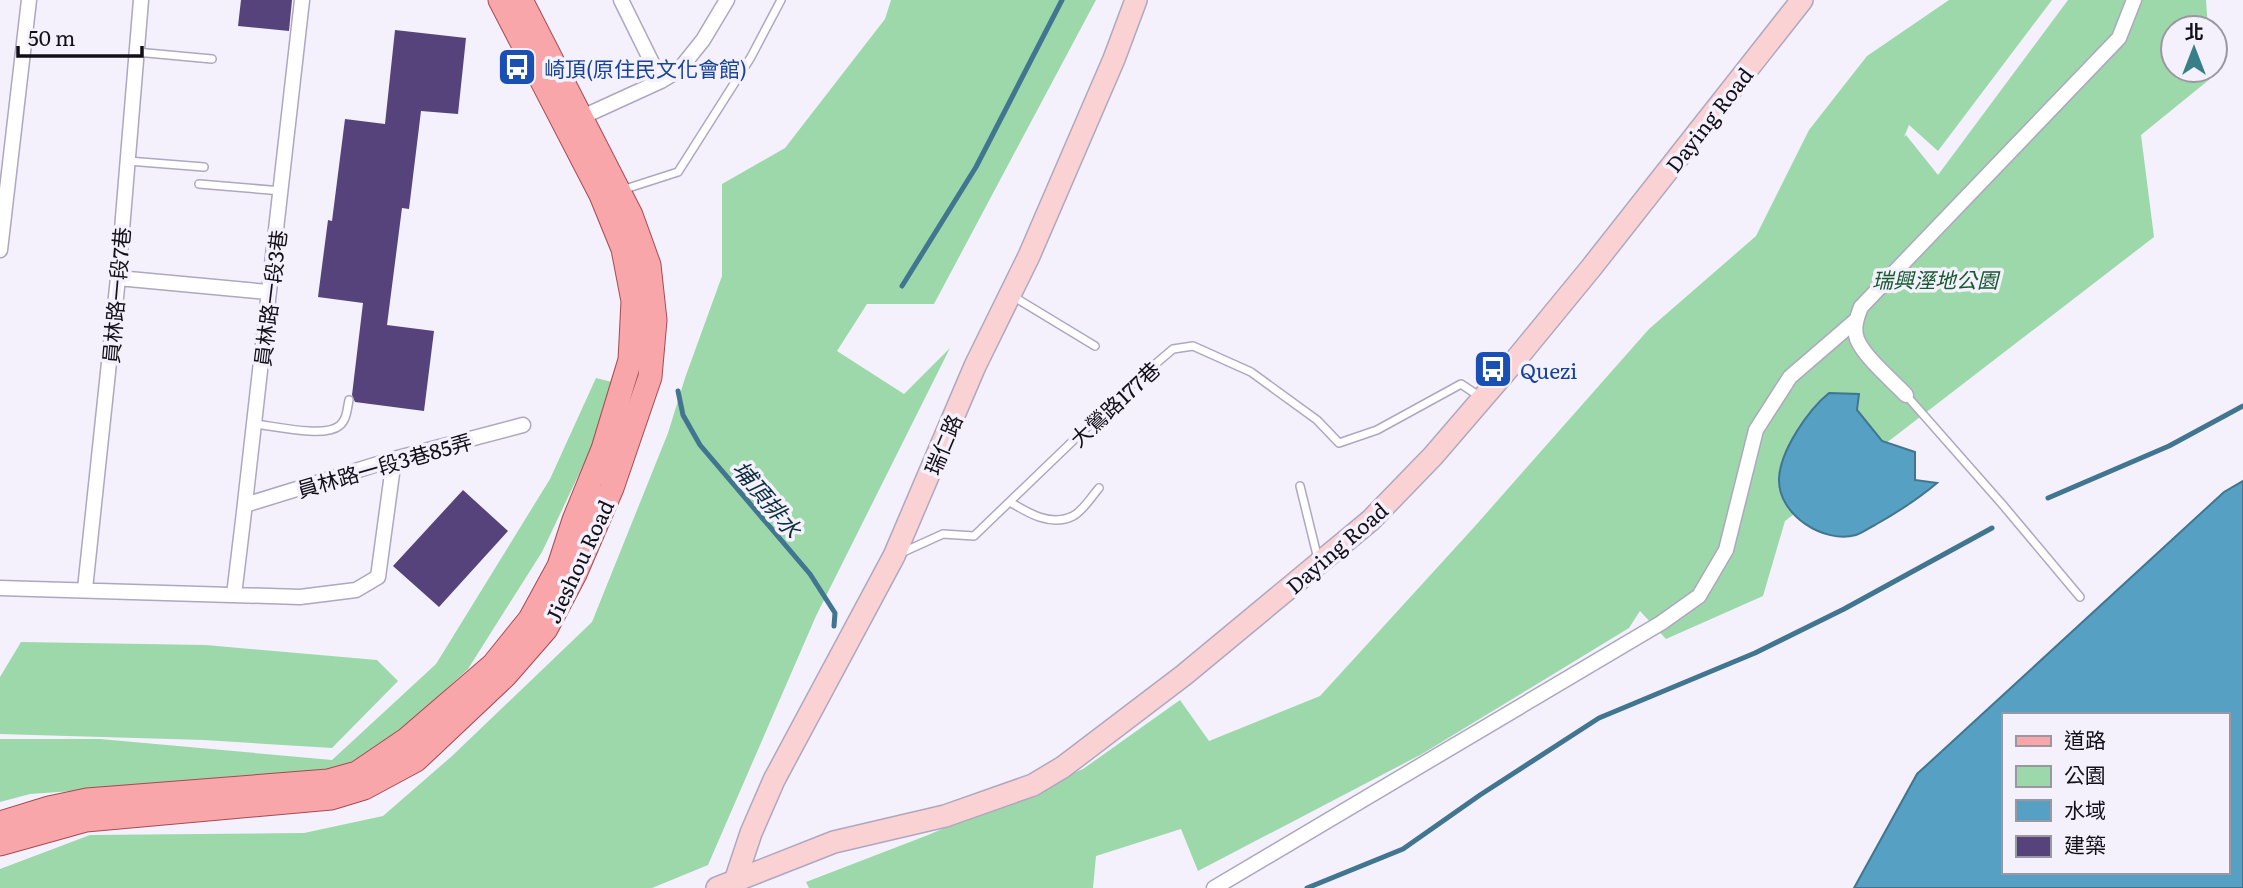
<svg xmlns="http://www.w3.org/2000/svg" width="2243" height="888" font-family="Literata,'Noto Sans TC',serif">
	<rect width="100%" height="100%" fill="#f4f1fc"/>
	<!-- green -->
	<path fill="#9dd8ab" d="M891 0H1096L934 304H867L837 351 904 394 950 348 816 616 708 865 652 888H0V869L90 835 304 833 383 816 452 756 592 622 668 433 685 378 722 276V184L785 148 885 19Z
		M1949 0H2052L1938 151 1909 125 1904 137 1906 135 1938 175 2068 0H2206L2208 28H2173V70H2210V79L2141 135 2154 237 1785 521 1763 596 1666 639 1640 611 1629 628 1422 754 1198 871 1181 829 1096 856 1093 888H809L806 882 928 835 1083 769 1180 700 1209 741 1320 696 1476 525 1649 329 1756 236 1809 130 1867 56Z
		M596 378 612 382 590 451 542 552 468 669 365 763 342 775 230 780 30 794 0 802V739H100L332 760 436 664 550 479Z
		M21 642 206 645 377 660 398 681 332 748 204 740 0 734V677Z"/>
	<!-- water -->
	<path fill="#55a0c3" stroke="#417590" stroke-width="2" fill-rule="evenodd" d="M1829 393 1859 394 1857 410 1882 441 1915 452V480L1937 483C1917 500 1898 512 1875 525 1869 528 1862 533 1856 535 1824 544 1778 515 1779 479 1780 451 1808 410 1829 393Z
		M2243 481V888H1854L1917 774 2224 492ZM2003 715H2227V872H2003Z"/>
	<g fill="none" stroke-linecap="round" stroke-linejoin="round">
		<!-- stream -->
		<path stroke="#417590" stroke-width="5" d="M902 286 976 167 1062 0
			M678 391 683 415 700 445 810 574 835 613 834 626
			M2048 498 2169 446 2243 406
			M1307 888 1403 849 1480 795 1599 718 1755 653 1844 609 1992 528"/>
	</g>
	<!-- building -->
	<path fill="#56437b" d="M241 0H292L289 31 238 26Z
		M395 30 466 38 458 114 421 111 409 209 402 208 387 325 434 331 424 411 355 402 352 395 363 303 318 297 328 220 332 221 345 119 385 124Z
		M463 490 508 531 439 607 393 566Z"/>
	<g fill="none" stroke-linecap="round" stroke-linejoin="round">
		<!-- lane casing -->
		<g stroke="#aea7c0" stroke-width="10">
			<path id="lane" d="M136 52 212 59
				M128 161 204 167
				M199 184 282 191
				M622 190 678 172 751 57 781 0
				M1014 297 1095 346
				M1906 395 2002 504 2080 597
				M255 424C274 426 324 438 339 426 347 420 347 409 349 400
				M1300 486 1318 559
				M1010 502C1028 513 1051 527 1073 516 1083 511 1092 496 1099 488
				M901 553 943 534 974 536 1133 383 1173 349 1193 346 1251 372 1317 420 1339 443 1377 430 1461 384 1479 396"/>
		</g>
		<!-- street casing -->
		<g stroke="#aea7c0" stroke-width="17">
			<path id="street" d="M621 0 661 81
				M580 118 661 81 679 70 703 40 727 0
				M0 250 29 0
				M118 278 268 292
				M1906 395C1892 380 1864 357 1857 339 1853 328 1857 317 1861 307L2119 38 2134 0
				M245 505 394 459 523 425
				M0 588 300 597 356 590 378 577 394 459
				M85 589 118 278 141 0
				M234 595C258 397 281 199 302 0
				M1214 888 1661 623 1699 596 1726 550 1756 430 1790 377 1855 321"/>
		</g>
		<!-- secondary casing -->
		<g stroke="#aea7c0" stroke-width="24">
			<path id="secondary" d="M735 881 751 833 774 780 894 556 975 366 1029 256 1114 59 1136 0
				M717 888 834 842 945 816 1033 785 1063 767 1184 675 1371 520 1433 456 1513 363 1591 268 1802 0"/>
		</g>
		<!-- primary casing -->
		<g stroke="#a54a52" stroke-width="25">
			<path id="primary" d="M0 823 49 808 87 800 328 781 357 773 407 739 493 665 530 619 559 566 574 520 603 449 630 360 633 301 623 249 601 195 500 0
				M0 844 86 820 331 798 364 788 416 760 505 676 546 629 575 574 612 488 650 377 655 320 649 265 631 215 521 0"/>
		</g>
		<!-- lane -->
		<use href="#lane" stroke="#fff" stroke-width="7"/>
		<!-- street -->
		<use href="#street" stroke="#fff" stroke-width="14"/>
		<!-- secondary -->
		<use href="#secondary" stroke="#fbd2d4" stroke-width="21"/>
		<!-- primary -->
		<use href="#primary" stroke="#f8a6aa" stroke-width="23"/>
	</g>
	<!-- icons -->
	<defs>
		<g id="bus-square" transform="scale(2.0125)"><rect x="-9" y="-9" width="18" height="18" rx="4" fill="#1a4fb4" stroke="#f4f1fc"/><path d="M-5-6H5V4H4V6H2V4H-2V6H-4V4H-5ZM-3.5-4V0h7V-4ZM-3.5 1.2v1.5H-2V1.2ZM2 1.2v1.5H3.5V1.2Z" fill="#fff"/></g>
	</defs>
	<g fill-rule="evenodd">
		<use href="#bus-square" x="517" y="67"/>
		<use href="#bus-square" x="1493" y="369"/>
	</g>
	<g text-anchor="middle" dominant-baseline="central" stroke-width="7" stroke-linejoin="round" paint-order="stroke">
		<!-- transit labels -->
		<g font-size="21" fill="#164399" stroke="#f4f1fc" text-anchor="start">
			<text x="544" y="67">崎頂(原住民文化會館)</text>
			<text x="1520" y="369">Quezi</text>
		</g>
		<!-- street labels -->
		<g font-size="21" fill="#131019" stroke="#f4f1fc">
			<text transform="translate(1708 119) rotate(-52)">Daying Road</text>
			<text transform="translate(115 295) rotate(-85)">員林路一段7巷</text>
			<text transform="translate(269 298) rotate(-83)">員林路一段3巷</text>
			<text transform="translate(1114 403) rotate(-43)">大鶯路177巷</text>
			<text transform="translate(942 444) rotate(-67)">瑞仁路</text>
			<text transform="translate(384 464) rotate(-16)">員林路一段3巷85弄</text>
			<text transform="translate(1336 547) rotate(-41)">Daying Road</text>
			<text transform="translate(578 561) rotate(-65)">Jieshou Road</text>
		</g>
		<!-- park labels -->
		<g font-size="21" font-style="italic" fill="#15592f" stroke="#f4f1fc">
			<text x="1935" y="278">瑞興溼地公園</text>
		</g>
		<!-- water labels -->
		<g font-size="23" font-style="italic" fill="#0c2f3f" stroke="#f4f1fc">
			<text transform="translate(768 498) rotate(50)">埔頂排水</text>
		</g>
	</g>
	<!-- legend -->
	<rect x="2002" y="713" width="228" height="161" fill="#f4f1fc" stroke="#9a97a1" stroke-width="2"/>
	<rect x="2016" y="736" width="35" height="10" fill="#f8a6aa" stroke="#9a97a1" stroke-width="2"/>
	<text x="2064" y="748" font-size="21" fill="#131019">道路</text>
	<rect x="2016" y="766" width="35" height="21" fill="#9dd8ab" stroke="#9a97a1" stroke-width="2"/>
	<text x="2064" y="783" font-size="21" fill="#131019">公園</text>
	<rect x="2016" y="800" width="35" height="21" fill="#55a0c3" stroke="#9a97a1" stroke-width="2"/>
	<text x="2064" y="818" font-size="21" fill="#131019">水域</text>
	<rect x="2016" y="836" width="35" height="21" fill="#56437b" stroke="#9a97a1" stroke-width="2"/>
	<text x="2064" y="853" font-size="21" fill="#131019">建築</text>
	<!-- north arrow -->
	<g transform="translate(2194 49)"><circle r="33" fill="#f4f1fc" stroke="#9a97a1" stroke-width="2"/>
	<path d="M0-5L12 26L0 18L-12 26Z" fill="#387f88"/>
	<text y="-10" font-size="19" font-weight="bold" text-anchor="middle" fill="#131019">北</text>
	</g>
	<!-- scale -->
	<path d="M18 46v10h124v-10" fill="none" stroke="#131019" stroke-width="3.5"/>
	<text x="28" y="46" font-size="21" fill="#131019" stroke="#f4f1fc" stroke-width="5" paint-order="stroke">50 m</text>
</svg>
